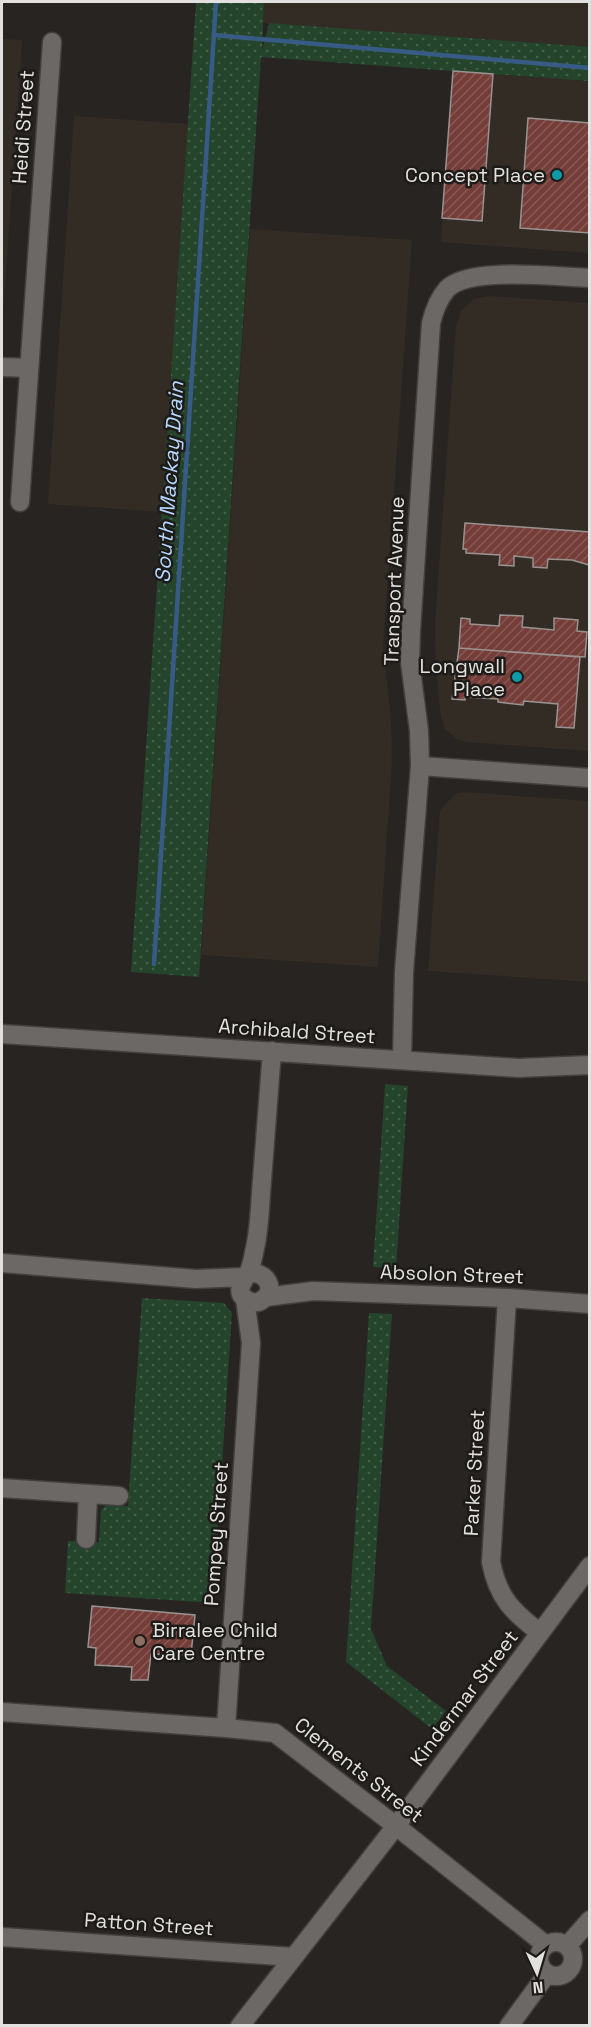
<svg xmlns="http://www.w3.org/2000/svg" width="591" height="2027" font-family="'Space Grotesk',sans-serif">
	<defs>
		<pattern id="park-dots" width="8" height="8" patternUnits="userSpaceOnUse" patternTransform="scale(1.5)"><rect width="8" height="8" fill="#24442b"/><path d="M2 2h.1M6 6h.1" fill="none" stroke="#445f49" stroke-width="1.8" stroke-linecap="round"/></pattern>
		<pattern id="building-hatch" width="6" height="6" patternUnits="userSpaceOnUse" patternTransform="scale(1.5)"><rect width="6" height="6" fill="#743d38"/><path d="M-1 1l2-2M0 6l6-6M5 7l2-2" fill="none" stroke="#885954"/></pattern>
	</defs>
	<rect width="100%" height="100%" fill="#272422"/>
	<!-- built -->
	<path fill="#332c25" d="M264 2H589V47L263 23Z
		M2 39 22 40 2 329Z
		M453 71 589 81V253L441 242Z
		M74 116 188 124 162 512 48 504Z
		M250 229 412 240 383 647 391 719 392 762 378 967 201 955Z
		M489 296 589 303V751L467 742 458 740 446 730 441 718 436 669 435 623 456 325 462 310 474 299Z
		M463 792 589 801V982L428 971 440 810 455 794Z"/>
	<!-- park -->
	<path fill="url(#park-dots)" d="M196 2H264L262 51 269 23 590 47 589 81 261 57 199 977 131 972Z
		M385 1084 408 1086 396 1269 373 1267Z
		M142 1298 224 1303 232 1313 213 1603 65 1593 68 1541 99 1542 101 1510 106 1505 128 1506Z
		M369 1313 392 1314 371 1629 387 1666 446 1711 432 1729 346 1662Z"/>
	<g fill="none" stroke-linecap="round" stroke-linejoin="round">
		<!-- stream -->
		<path stroke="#375b84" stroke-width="4.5" d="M214 35 590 68
			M154 964 216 2"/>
	</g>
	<!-- building -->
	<path fill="url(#building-hatch)" stroke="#989392" stroke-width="1.5" d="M453 71 493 74 482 221 442 218Z
		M528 118 590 123V233L520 228Z
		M465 523 590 532 589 565 572 560 548 559 547 568 533 567V558L514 556V566L499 565 500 555 466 553V549H463Z
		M500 615 523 616 522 627 554 630V618L578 620 577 631 587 632 585 657 459 648 461 618 470 619V624L499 626Z
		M459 648 580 657 574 728 556 727 558 704 524 701 523 705 498 702V699L465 697V700L452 699Z
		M92 1606 195 1615 191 1655 151 1654 148 1680H131L132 1667 95 1665 96 1648 88 1647Z"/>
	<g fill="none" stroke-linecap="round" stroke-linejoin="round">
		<!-- minor casing -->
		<g stroke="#42403e" stroke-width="21">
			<path id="minor" d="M2 367 29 368
				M20 502 52 42
				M420 766 590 778
				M2 1034 518 1068 590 1065
				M402 1060 404 972 420 766 419 731 410 662 411 631 431 323C434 311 438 299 447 289 469 266 558 277 590 278
				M2 1263 196 1279 244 1277
				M248 1274C266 1269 278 1291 262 1300 258 1303 253 1303 249 1301 234 1294 242 1283 247 1275 252 1268 253 1256 255 1248 260 1226 260 1202 262 1180 265 1137 269 1094 272 1051
				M266 1297 313 1291 507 1298 590 1304
				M507 1298 491 1562C498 1598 512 1611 540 1633
				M2 1488 119 1496
				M86 1539 88 1494
				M2 1712 226 1728 275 1733 396 1826 546 1945
				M226 1728 251 1343 245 1299
				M2 1937 294 1957
				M539 1959a17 17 0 1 1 34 0a17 17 0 1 1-34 0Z
				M567 1946 590 1920
				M240 2026 396 1826 590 1566
				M509 2026 547 1974"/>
		</g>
		<!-- minor -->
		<use href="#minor" stroke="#6c6865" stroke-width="18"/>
	</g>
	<!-- markers -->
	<g fill="#0f9aa8" stroke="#1d1b18" stroke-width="2">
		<circle cx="557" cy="175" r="6"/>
		<circle cx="517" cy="677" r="6"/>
	</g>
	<circle fill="#8d6e63" stroke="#1d1b18" stroke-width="2" cx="140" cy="1641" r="6"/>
	<g text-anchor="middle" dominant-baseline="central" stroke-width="5" stroke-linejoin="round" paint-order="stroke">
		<!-- street labels -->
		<g font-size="20" fill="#e2e1df" stroke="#1d1b18">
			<text transform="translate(23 127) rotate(-86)">Heidi Street</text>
			<text transform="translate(394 581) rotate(-88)">Transport Avenue</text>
			<text transform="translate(297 1031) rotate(4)">Archibald Street</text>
			<text transform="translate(452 1274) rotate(2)">Absolon Street</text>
			<text transform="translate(474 1473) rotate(-87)">Parker Street</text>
			<text transform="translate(216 1534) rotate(-86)">Pompey Street</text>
			<text transform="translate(464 1698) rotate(-53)">Kindermar Street</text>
			<text transform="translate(359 1770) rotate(38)">Clements Street</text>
			<text transform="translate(149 1924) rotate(4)">Patton Street</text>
		</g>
		<!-- poi labels -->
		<g font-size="20" fill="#e2e1df" stroke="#1d1b18" text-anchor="end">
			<text x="545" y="175">Concept Place</text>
			<text x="505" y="666">Longwall<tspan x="505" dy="23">Place</tspan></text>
			<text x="152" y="1630" text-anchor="start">Birralee Child<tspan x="152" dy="23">Care Centre</tspan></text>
		</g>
		<!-- water labels -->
		<g font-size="21" font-style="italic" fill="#b5d6fd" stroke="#1d1b18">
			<text transform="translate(169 482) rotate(-86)">South Mackay Drain</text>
		</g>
	</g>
	<!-- border -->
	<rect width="591" height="2027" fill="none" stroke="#e2e1df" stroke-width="6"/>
	<!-- north arrow -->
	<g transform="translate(537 1973) rotate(176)" stroke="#1d1b18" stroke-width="4.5" paint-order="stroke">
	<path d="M0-4.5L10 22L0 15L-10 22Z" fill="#e2e1df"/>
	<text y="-9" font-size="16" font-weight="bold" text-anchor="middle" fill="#e2e1df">N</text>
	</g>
</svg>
